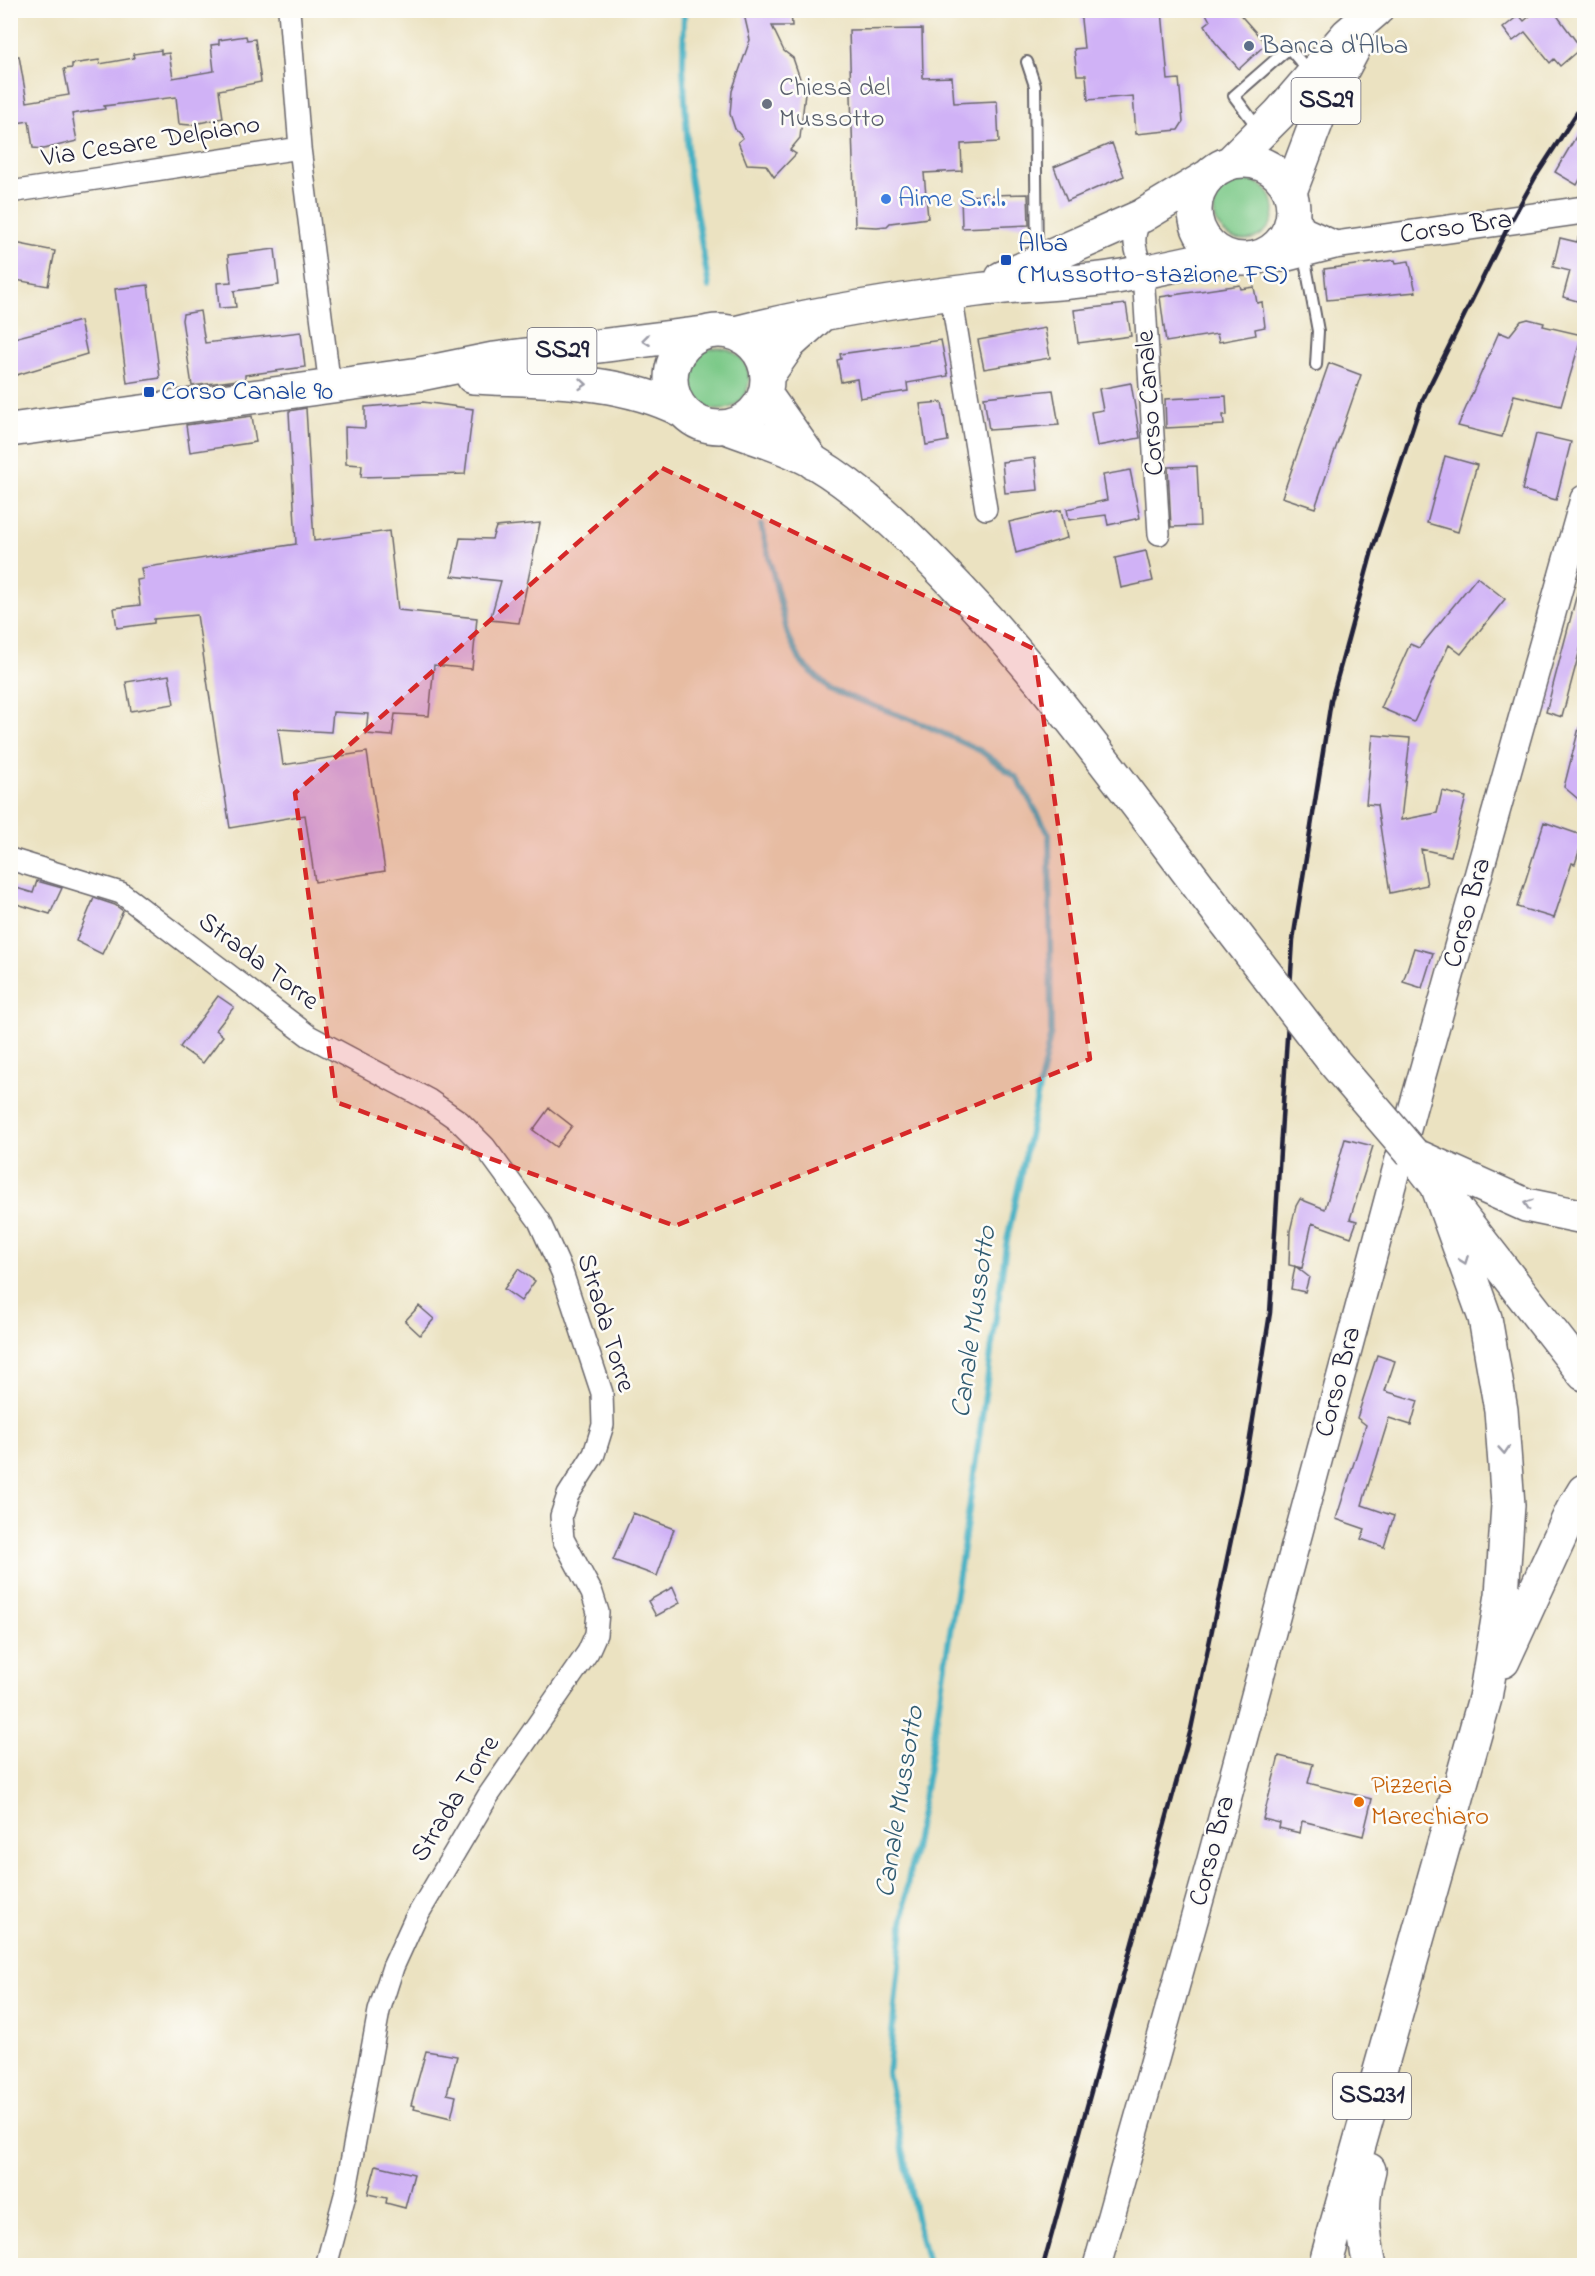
<svg xmlns="http://www.w3.org/2000/svg" width="1595" height="2276" font-family="'Indie Flower',sans-serif">
	<rect width="100%" height="100%" fill="#fdfcf7"/>
	<filter id="ink" filterUnits="userSpaceOnUse"><feTurbulence type="fractalNoise" baseFrequency=".0167" numOctaves="2"/><feDisplacementMap in="SourceGraphic" scale="12" xChannelSelector="R" yChannelSelector="G"/><feConvolveMatrix kernelMatrix="1 2 1 2 8 2 1 2 1" color-interpolation-filters="sRGB"/></filter>
	<filter id="wash" filterUnits="userSpaceOnUse"><feTurbulence type="fractalNoise" baseFrequency=".008" numOctaves="4" result="noise"/><feDisplacementMap in="SourceGraphic" scale="24" xChannelSelector="R" yChannelSelector="G"/><feGaussianBlur stdDeviation="1.35" result="paint"/><feColorMatrix in="noise" values="0 0 0 0 0 0 0 0 0 0 0 0 0 0 0 0 0 1.4 0 .05"/><feComposite in="paint" operator="in"/></filter>
	<g filter="url(#wash)">
		<rect width="100%" height="100%" fill="#ebe2c1"/>
		<!-- green -->
		<path fill="#7cc988" stroke="#4f7662" stroke-width="1.5" d="M1214 210a30 30 0 1 1 60 0a30 30 0 1 1-60 0Z
			M687 379a31 31 0 1 1 62 0a31 31 0 1 1-62 0Z"/>
		<g fill="none" stroke-linecap="round" stroke-linejoin="round">
			<!-- stream -->
			<path stroke="#45b0c3" stroke-width="6" d="M684 10 683 65 689 171 709 287
				M761 525 788 635 801 662 829 689 925 725 981 751 1017 778 1049 834 1051 1032 1006 1245 969 1509 929 1768 907 1887 888 2073 917 2222 929 2266"/>
		</g>
		<g id="blocks">
			<!-- building -->
			<path fill="#d0b2f6" d="M743 10H791L792 26H772L784 51 793 58 805 93 800 138 790 150 796 154 774 177 766 165 747 164 738 142 743 138 735 129 730 114 732 91 750 40Z
				M1080 10H1162L1168 80 1179 79 1183 122 1178 130 1136 134 1133 96 1088 100 1086 75H1077L1074 49 1084 48Z
				M1204 10H1236L1266 44 1239 69 1215 42 1205 25 1210 21Z
				M1537 10H1553L1581 48 1560 66 1554 59 1550 63 1525 32 1513 41 1503 28 1519 15 1524 21Z
				M922 29 923 78 952 77 954 103 997 101 999 142 961 144 962 171 924 173 928 218 890 223 887 226 877 227 855 226 849 30Z
				M246 36 247 40 255 39 261 82 219 90 223 118 190 125 179 124 176 97 104 106 105 109 72 114 77 141 44 149 33 148 29 121 10 124V56H19L27 102 69 95 64 69 72 68V64L99 60 100 64 134 58 133 54 161 50V54L169 53 173 78 214 71 211 45 219 44V40Z
				M1584 123V172L1577 185 1555 172Z
				M1112 143 1124 176 1067 201 1054 167Z
				M1028 194 1029 225 962 228 961 196Z
				M1579 235 1584 236V303L1563 297 1570 271 1553 267 1560 238 1577 242Z
				M10 242 55 251 48 286 10 279Z
				M275 249 279 285 234 291 236 307 219 308 217 283 231 282 228 255Z
				M1395 260 1396 263 1409 261 1416 292 1327 300 1324 269Z
				M148 285 160 378 127 383 115 289Z
				M1240 285 1241 289 1254 287 1257 303 1262 302 1265 327 1255 329 1256 335 1219 342 1217 334 1166 342 1160 297Z
				M1126 304 1131 336 1078 343 1074 310Z
				M200 311 205 343 301 332 305 367 245 375V379L192 386 182 320 183 314Z
				M1528 319 1544 323 1543 326 1582 335 1561 406 1514 395 1502 437 1458 426 1499 332 1509 336 1521 321Z
				M80 321 87 354 10 377V339Z
				M1045 328 1050 358 984 369 978 340Z
				M941 340 948 376 907 383 908 391 860 398 857 379 841 382 837 360 841 359 840 354Z
				M1329 363 1361 375 1315 508 1282 497Z
				M1131 383 1140 438 1097 446 1091 412 1103 410 1099 389Z
				M1053 390 1059 425 989 430 984 397Z
				M1226 396 1227 415H1223L1224 425 1166 428 1165 399Z
				M423 402 473 409 465 474 361 477 362 465 346 464 345 427 365 428V407Z
				M942 402 948 441 926 445 920 404Z
				M306 408 314 541 389 531 398 610 477 618 472 669 434 665 429 716 395 714 392 736 366 734 368 714 333 712 331 732 278 729 283 765 367 752 385 871 315 882 305 815 230 828 197 615 154 619V623L117 628 114 608 140 605 137 580 143 579 141 568 296 544 289 411Z
				M252 416 256 442 190 452 186 425Z
				M1536 434 1571 442 1556 500 1522 490Z
				M1445 456 1477 465 1458 532 1427 523Z
				M1035 458 1038 490 1005 493 1002 462Z
				M1197 466 1200 526 1171 527 1168 467Z
				M1130 470 1140 518 1108 525 1106 515 1069 520 1067 509 1107 500 1103 475Z
				M1061 510 1067 538 1016 553 1009 522Z
				M540 523 519 623 490 620 501 581 452 576 460 538 492 539 496 527Z
				M1146 551 1153 581 1121 588 1115 558Z
				M1477 577 1505 599 1461 654 1449 645 1414 722 1381 708 1410 644 1419 648Z
				M1579 586 1584 587V635L1562 717 1546 712Z
				M169 675 174 704 131 711 126 682Z
				M1579 728 1584 729V804L1564 787Z
				M1373 735 1410 738 1401 820 1437 813 1442 791 1466 797 1451 856 1421 849 1427 885 1390 893 1377 805 1366 804Z
				M1544 822 1584 836 1575 864 1572 863 1554 918 1517 907Z
				M37 881 62 888 50 914 10 902V886L33 893Z
				M94 898 115 905 123 911 102 954 76 941Z
				M1414 948 1433 953 1422 988 1403 982Z
				M218 996 234 1007 216 1030 223 1036 203 1063 180 1047Z
				M549 1108 572 1126 556 1147 533 1130Z
				M1345 1139 1373 1146 1350 1219 1357 1221 1351 1237 1312 1223 1302 1268 1289 1265 1290 1231 1296 1206 1300 1199 1325 1209Z
				M1295 1266 1309 1277 1305 1292 1291 1289Z
				M518 1269 535 1281 521 1301 504 1289Z
				M419 1306 434 1319 420 1335 405 1321Z
				M1377 1355 1395 1361 1385 1391 1418 1401 1411 1425 1389 1418 1362 1505 1394 1516 1384 1547 1361 1539 1365 1529 1336 1519 1366 1425 1357 1418Z
				M633 1513 674 1529 657 1576 613 1560Z
				M673 1587 680 1603 656 1616 648 1601Z
				M1279 1756 1313 1764 1308 1783 1372 1799 1363 1836 1302 1821 1300 1833 1279 1828 1280 1823 1263 1819Z
				M426 2051 457 2056 447 2094 456 2096 451 2118 414 2109 415 2106 411 2105Z
				M376 2165 414 2174 405 2208 386 2203 387 2198 368 2194Z"/>
		</g>
	</g>
	<g filter="url(#ink)">
		<use href="#blocks" fill-opacity="0" stroke="#68656a" stroke-width="1.5"/>
		<g fill="none" stroke-linecap="round" stroke-linejoin="round">
			<!-- service casing -->
			<g stroke="#68656a" stroke-width="14">
				<path id="service" d="M1027 62 1035 86 1037 258
					M1258 128 1234 96 1289 48 1310 73
					M1304 255 1318 331 1316 365"/>
			</g>
			<!-- minor casing -->
			<g stroke="#68656a" stroke-width="24">
				<path id="minor" d="M289 10 300 148 330 387
					M10 192 300 148
					M1142 216C1130 238 1135 249 1143 272L1159 534
					M951 295 986 509
					M10 859 121 893 309 1036 429 1100 459 1121 485 1147 539 1221 562 1272 602 1393 603 1425 594 1454 568 1495 561 1516 563 1539 592 1593 598 1612 596 1634 588 1652 488 1796 414 1921 393 1967 379 2011 345 2195 326 2266"/>
			</g>
			<!-- tertiary casing -->
			<g stroke="#68656a" stroke-width="30">
				<path id="tertiary" d="M1293 212 1302 230 1335 245
					M1257 257 1284 258 1335 245 1584 210
					M1097 2266 1210 1863 1413 1107 1584 499"/>
			</g>
			<!-- primary casing -->
			<g stroke="#68656a" stroke-width="36">
				<path id="primary" d="M1195 210a49 49 0 1 1 98 0a49 49 0 1 1-98 0Z
					M1231 162 1279 114 1347 35 1376 10
					M1290 192 1321 110 1355 46
					M1002 278 1142 216 1207 177
					M671 379a48 48 0 1 1 96 0a48 48 0 1 1-96 0Z
					M735 333C814 313 896 300 977 290 1025 284 1074 284 1122 276 1156 270 1190 262 1224 255
					M767 376 790 343 820 316
					M473 377C543 381 618 378 681 410
					M765 394 813 462
					M726 427C754 438 788 447 814 462 863 491 903 531 942 571 1050 681 1139 809 1233 931
					M10 430 420 374 494 359 704 333
					M1412 1153 1584 1374
					M1421 1158 1526 1205 1584 1217
					M1503 1661 1572 1511 1584 1491
					M1369 2170C1360 2202 1363 2233 1370 2266
					M1325 2266 1485 1698 1502 1595 1508 1505 1501 1410 1485 1318 1437 1185"/>
			</g>
			<!-- service -->
			<use href="#service" stroke="#fff" stroke-width="10"/>
			<!-- minor -->
			<use href="#minor" stroke="#fff" stroke-width="21"/>
			<!-- tertiary -->
			<use href="#tertiary" stroke="#fff" stroke-width="27"/>
			<!-- primary -->
			<use href="#primary" stroke="#fff" stroke-width="33"/>
			<!-- rail -->
			<path stroke="#22223b" stroke-width="4.5" d="M1043 2266 1191 1729 1242 1488 1270 1313 1293 940 1331 701 1372 551 1421 403 1511 221 1536 176 1584 102"/>
			<!-- primary-bridge casing -->
			<g stroke="#68656a" stroke-width="36" stroke-linecap="butt">
				<path id="primary-bridge" d="M1233 931 1333 1061 1412 1153"/>
			</g>
			<!-- primary-bridge -->
			<use href="#primary-bridge" stroke="#fff" stroke-width="33"/>
		</g>
		<!-- one-way arrows -->
		<defs><path id="oneway-chevron" d="M-2-3.5L2.5 0L-2 3.5" fill="none" stroke-width="1.6" stroke-linecap="round" stroke-linejoin="round" transform="scale(1.5)"/></defs>
		<g stroke="#9c9ca7">
			<use href="#oneway-chevron" transform="translate(646 340) rotate(173)"/>
			<use href="#oneway-chevron" transform="translate(583 384) rotate(5)"/>
			<use href="#oneway-chevron" transform="translate(1528 1204) rotate(-162)"/>
			<use href="#oneway-chevron" transform="translate(1464 1260) rotate(70)"/>
			<use href="#oneway-chevron" transform="translate(1504 1450) rotate(86)"/>
		</g>
	</g>
	<!-- marked area -->
	<path fill="#d62828" fill-opacity="0.2" stroke="#d62828" stroke-width="4.5" stroke-dasharray="12 8" stroke-linejoin="round" d="M662 468 1034 649 1090 1059 675 1226 336 1102 295 793Z"/>
	<!-- markers -->
	<circle fill="#5c6f8a" stroke="#fdfcf7" stroke-width="2" cx="1249" cy="46" r="6"/>
	<circle fill="#6b7280" stroke="#fdfcf7" stroke-width="2" cx="767" cy="104" r="6"/>
	<circle fill="#3f7fe0" stroke="#fdfcf7" stroke-width="2" cx="886" cy="199" r="6"/>
	<g fill="#1a4fb4" stroke="#fdfcf7" stroke-width="2">
		<rect x="1000" y="254" width="12" height="12" rx="3"/>
		<rect x="143" y="386" width="12" height="12" rx="3"/>
	</g>
	<circle fill="#e8710a" stroke="#fdfcf7" stroke-width="2" cx="1359" cy="1802" r="6"/>
	<g text-anchor="middle" dominant-baseline="central" stroke-width="5" stroke-linejoin="round" paint-order="stroke">
		<!-- shield labels -->
		<g fill="#fdfcf7" stroke="#646373" stroke-width="1.5">
			<rect x="1291.5" y="78" width="69" height="46" rx="4.5"/>
			<rect x="527.5" y="328" width="69" height="46" rx="4.5"/>
			<rect x="1333" y="2073" width="78" height="46" rx="4.5"/>
		</g>
		<g font-size="26" font-weight="bold" fill="#22223b">
			<text x="1326" y="101">SS29</text>
			<text x="562" y="351">SS29</text>
			<text x="1372" y="2096">SS231</text>
		</g>
		<!-- service labels -->
		<g font-size="27" fill="#4e5e75" stroke="#fdfcf7" text-anchor="start">
			<text x="1261" y="46">Banca d'Alba</text>
		</g>
		<!-- worship labels -->
		<g font-size="27" fill="#5b616d" stroke="#fdfcf7" text-anchor="start">
			<text x="779" y="88">Chiesa del<tspan x="779" dy="31">Mussotto</tspan></text>
		</g>
		<!-- street labels -->
		<g font-size="27" fill="#22223b" stroke="#fdfcf7">
			<text transform="translate(151 142) rotate(-9)">Via Cesare Delpiano</text>
			<text transform="translate(1456 228) rotate(-8)">Corso Bra</text>
			<text transform="translate(1151 403) rotate(-94)">Corso Canale</text>
			<text transform="translate(1468 913) rotate(-74)">Corso Bra</text>
			<text transform="translate(258 962) rotate(37)">Strada Torre</text>
			<text transform="translate(605 1323) rotate(73)">Strada Torre</text>
			<text transform="translate(1339 1382) rotate(-75)">Corso Bra</text>
			<text transform="translate(456 1799) rotate(-58)">Strada Torre</text>
			<text transform="translate(1213 1851) rotate(-75)">Corso Bra</text>
		</g>
		<!-- shop labels -->
		<g font-size="27" fill="#366cbe" stroke="#fdfcf7" text-anchor="start">
			<text x="898" y="199">Aime S.r.l.</text>
		</g>
		<!-- transit labels -->
		<g font-size="27" fill="#164399" stroke="#fdfcf7" text-anchor="start">
			<text x="1018" y="244">Alba<tspan x="1018" dy="31">(Mussotto-stazione FS)</tspan></text>
			<text x="161" y="392">Corso Canale 90</text>
		</g>
		<!-- food labels -->
		<g font-size="27" fill="#c56008" stroke="#fdfcf7" text-anchor="start">
			<text x="1371" y="1786">Pizzeria<tspan x="1371" dy="31">Marechiaro</tspan></text>
		</g>
		<!-- water labels -->
		<g font-size="28" font-style="italic" fill="#305b71" stroke="#fdfcf7">
			<text transform="translate(975 1322) rotate(-82)">Canale Mussotto</text>
			<text transform="translate(901 1802) rotate(-81)">Canale Mussotto</text>
		</g>
	</g>
	<!-- margin -->
	<rect width="1595" height="2276" fill="none" stroke="#fdfcf7" stroke-width="36"/>
</svg>
